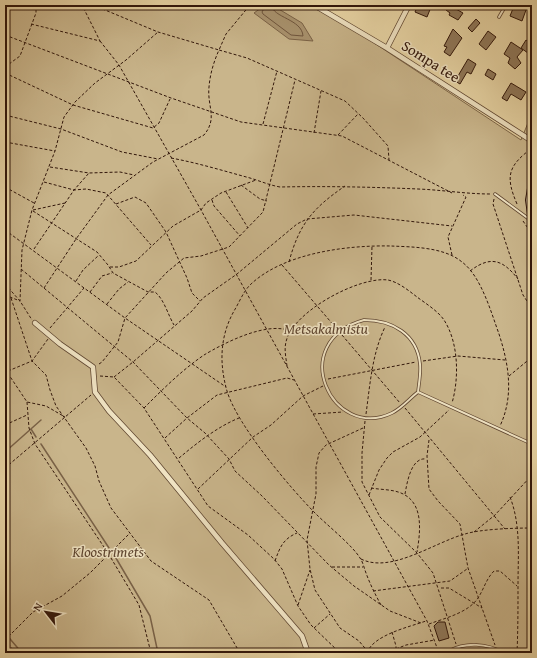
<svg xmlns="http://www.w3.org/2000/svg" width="537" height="658" font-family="'Gentium Book Plus',serif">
	<rect width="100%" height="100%" fill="#e8d5a5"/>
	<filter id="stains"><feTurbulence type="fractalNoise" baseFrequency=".005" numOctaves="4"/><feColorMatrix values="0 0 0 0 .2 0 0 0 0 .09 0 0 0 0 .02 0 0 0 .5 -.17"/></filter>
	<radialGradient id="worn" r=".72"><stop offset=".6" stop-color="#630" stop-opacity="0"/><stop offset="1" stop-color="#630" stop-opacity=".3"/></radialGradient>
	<!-- green -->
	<path fill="#c9b58b" stroke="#7d664a" d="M5 5H309L350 27 521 140 532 113V653H5Z"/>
	<!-- water -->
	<path fill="#aa9470" stroke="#7a6247" d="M265 5H272L302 23 313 41 289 39 254 13Z"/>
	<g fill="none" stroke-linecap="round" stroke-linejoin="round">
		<!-- shore -->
		<path stroke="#6e553d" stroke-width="1" d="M266 5 262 12 263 14 291 35 303 36C302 19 273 18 271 5"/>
		<!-- stream -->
		<path stroke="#7a6247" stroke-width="1.5" d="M31 429 36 437
			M41 444 109 548
			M5 452 41 420
			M113 553 150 616 158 653
			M5 633 22 653"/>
	</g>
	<!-- building -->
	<path fill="#90795b" stroke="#31160a" d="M418 5 431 7 427 17 415 12Z
		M449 5 463 13 458 20 449 15 450 13 446 10Z
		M514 6 526 10 522 21 510 16Z
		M476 19 480 23 472 32 468 28Z
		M453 29 462 38 450 56 444 52 447 47 444 46Z
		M488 31 496 37 486 50 479 44Z
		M526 40 532 44V56L521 48Z
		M511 42 523 50 517 57 521 63 515 69 508 63 510 58 504 54Z
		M468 59 476 64 471 74 467 72 460 84 455 81Z
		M488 69 496 74 493 80 485 75Z
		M511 83 526 92 521 100 511 94 507 101 502 98Z
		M438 622H445L449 638 439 641 434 626Z"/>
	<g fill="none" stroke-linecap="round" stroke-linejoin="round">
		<!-- lane casing -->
		<g stroke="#5f4631" stroke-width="3.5">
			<path id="lane" d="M499 17 506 5
				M495 194 529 219
				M364 320C392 320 417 334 420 364 421 373 419 383 418 392 409 399 402 408 392 413 332 442 285 342 364 320Z
				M418 392 532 444
				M449 653V651C466 642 487 643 504 653"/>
		</g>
		<!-- street casing -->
		<g stroke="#5f4631" stroke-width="6">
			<path id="street" d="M314 5 387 48 532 141
				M387 48 409 5
				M35 323 60 344 93 367 95 392 109 411 150 455 222 543 302 636 308 653"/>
		</g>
		<!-- secondary casing -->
		<g stroke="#31160a" stroke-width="8">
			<path id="secondary" d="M532 183 529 200 532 221"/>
		</g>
		<!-- path -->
		<path stroke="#31160a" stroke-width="1" stroke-dasharray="3 2" stroke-linecap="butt" d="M93 5 158 32 219 50 226 34 250 5
			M31 24 100 41 82 5
			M5 35 171 98 241 122 342 136 452 193
			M100 41 119 65 201 210 427 621 439 653
			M5 67 20 56 36 13V5
			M5 73 73 105 153 128 159 123 170 99
			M5 115 61 129 122 152 158 159
			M263 124 277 71
			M314 133 321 91
			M338 135 358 114
			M5 142 55 151
			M171 158C198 163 224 171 250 178 260 181 269 185 280 187 326 186 372 187 418 189 443 190 466 194 491 194
			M50 167 89 173 120 172 134 175
			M44 182 74 190 86 189 106 193 151 245
			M241 185 260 199 267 201
			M5 187 34 203
			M226 192 248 228
			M494 199 493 204 523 295 527 301 532 303
			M212 200 214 206 240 236
			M116 204 135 197 146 203 166 232 187 278 192 293 200 301
			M517 204C505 176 508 166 532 148
			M33 210 65 203
			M33 211 97 252 108 265 113 273 148 292H155C164 299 168 315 174 325
			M523 221 532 234
			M5 230 125 318 226 387
			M34 249 74 190 89 173
			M452 255 448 237 466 197 463 195
			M289 262C299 224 313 208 345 186
			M282 265 336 328
			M110 267H119L136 261 173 226 201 210 206 203 221 193 256 180
			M21 269 133 362 187 418 205 433 229 459 235 471 262 496 329 565 354 586 390 611 421 623
			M470 271C491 255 503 260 518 279
			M371 280 372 246
			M76 281 83 270 99 255
			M5 284 20 301 32 320
			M44 288 76 239 108 195 153 162 204 135C218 118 207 107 209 87 210 74 214 61 219 50L247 58 345 101 363 118 388 146 389 160
			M90 292 102 276 112 273
			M5 295 20 301 22 250 32 210 55 151 64 117 75 102 95 83 126 60 158 32
			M11 298 32 361 46 375 50 390 56 406 86 448 95 466 99 481 111 508 151 561 209 600 240 653
			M107 304 119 289 128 282
			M50 328 84 288
			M342 335 400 403
			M423 361 458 356 505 360
			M99 364 102 362 118 342 125 318 166 273 184 258 201 256 229 247 263 212 295 80
			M287 366C286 358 284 349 286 342 292 312 359 276 388 280 398 282 408 290 417 297 425 303 438 311 444 320 459 343 459 379 452 403
			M5 369 27 402 46 406 65 417
			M8 371 32 361 48 339
			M100 376 114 377 144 408 208 506 248 535 274 559 282 569 298 606 311 625 340 653
			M509 376 532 357
			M114 377 133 362 192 311 203 298 237 274 297 224 307 219 354 215 452 226
			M328 379 416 362
			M27 402 29 428 35 444 108 553 139 605 151 653
			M144 408C162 390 182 370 204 355 224 343 267 321 290 331
			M405 408 505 529
			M313 414 343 412
			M366 414C370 385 372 354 385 327
			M532 420V421
			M365 421 362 453V482L380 517 417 553 433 573 456 644
			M5 425 27 415
			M363 428 326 445 319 453 316 467V494L307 540 310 569 315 590 340 628 359 641 369 653
			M165 438 187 418 217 395 287 378 294 380
			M429 440 427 456 429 489 438 501 460 524 468 568 495 645
			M179 458C197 443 217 427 239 418
			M5 468 91 395
			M371 488C382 490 395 489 405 495 424 506 420 534 417 552
			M198 489 253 437 271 425 303 396 323 386
			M405 494C407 483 411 457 426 459
			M369 495 379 470 387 458 393 452 420 437 449 410
			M510 497C521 525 518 556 518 585 518 608 518 630 517 653
			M474 532 495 515 532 475
			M361 559C391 574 435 542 465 534 481 529 515 528 532 528
			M275 561C280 547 283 539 297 533
			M332 567H363
			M441 588H449L482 608
			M373 591 450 581 467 569
			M298 605 310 570
			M381 605C375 594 370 584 366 573 364 568 363 562 360 558 353 546 327 525 316 514 290 488 237 425 227 391 219 363 220 336 234 311 239 303 243 292 250 285 283 253 347 245 391 246 413 247 444 247 462 262 481 276 491 312 499 334 509 365 514 396 500 426
			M429 624C445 618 468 613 478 598 484 589 486 579 494 571H500L517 586
			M314 628 330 614
			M392 632 396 646V653
			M5 640 33 612 62 596 90 573 129 534
			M5 640 16 653
			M396 649 406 645 435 640
			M367 653C373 635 409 627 426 621"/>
		<!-- lane -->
		<use href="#lane" stroke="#f0e4c4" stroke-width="2"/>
		<!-- street -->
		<use href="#street" stroke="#f0e4c4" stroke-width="4.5"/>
		<!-- secondary -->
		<use href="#secondary" stroke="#f0e4c4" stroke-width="6"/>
	</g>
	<g text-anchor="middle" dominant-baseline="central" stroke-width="3" stroke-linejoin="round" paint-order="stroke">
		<!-- street labels -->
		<g font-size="15" fill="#31160a" stroke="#f0e4c4">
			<text transform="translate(431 61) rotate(32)">Sompa tee</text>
		</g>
		<!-- park labels -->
		<g font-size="15" font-style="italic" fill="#5f4631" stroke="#f0e4c4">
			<text x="326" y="328">Metsakalmistu</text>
			<text x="108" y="551">Kloostrimets</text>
		</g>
	</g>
	<!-- margin -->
	<rect width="537" height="658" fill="none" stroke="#e8d5a5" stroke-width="20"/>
	<rect x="6" y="6" width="525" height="646" fill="none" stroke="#31160a" stroke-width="2"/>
	<rect x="10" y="10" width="517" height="638" fill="none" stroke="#31160a"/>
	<!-- north arrow -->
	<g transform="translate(46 612) rotate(301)" stroke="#f0e4c4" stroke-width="3" paint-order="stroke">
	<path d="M0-3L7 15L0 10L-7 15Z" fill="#31160a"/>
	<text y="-6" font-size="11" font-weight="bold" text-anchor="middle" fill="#31160a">N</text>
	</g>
	<rect width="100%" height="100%" filter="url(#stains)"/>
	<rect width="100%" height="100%" fill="url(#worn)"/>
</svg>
